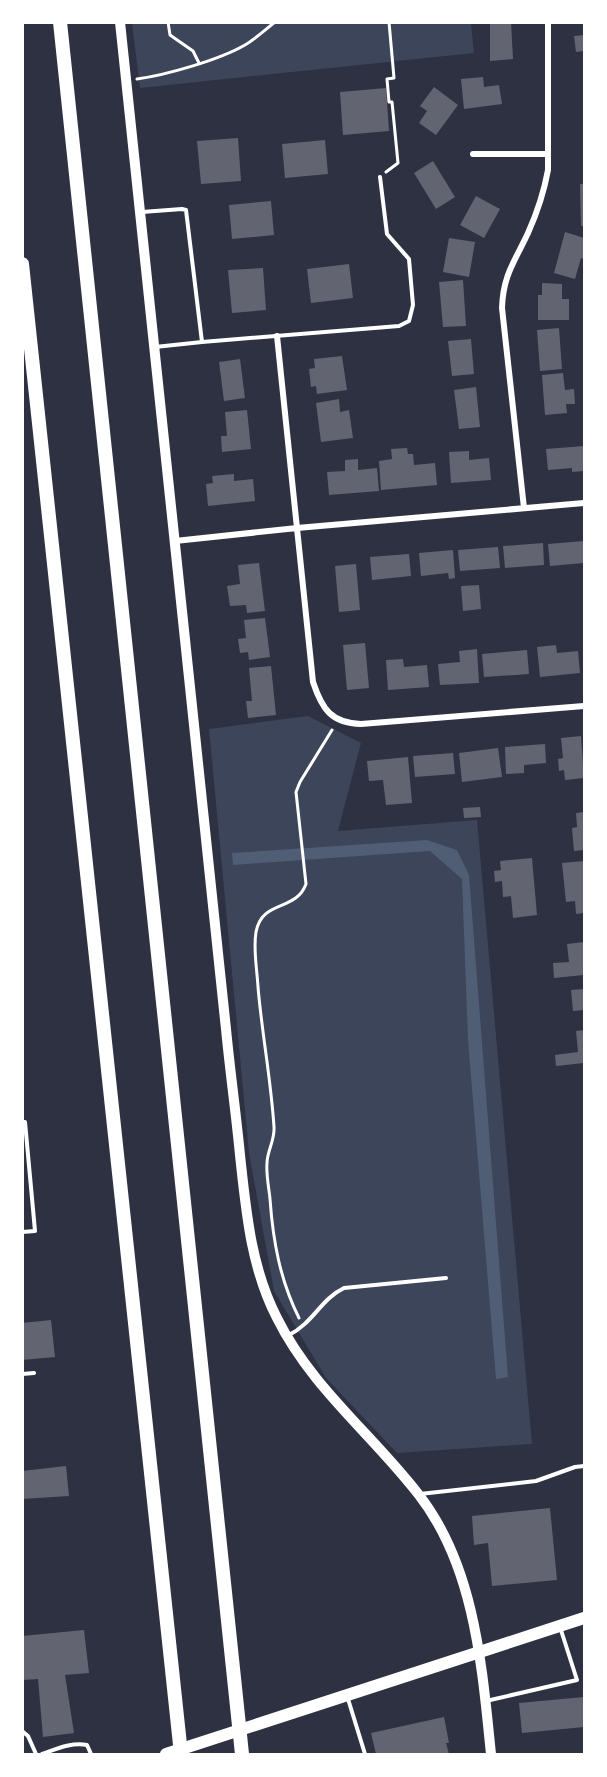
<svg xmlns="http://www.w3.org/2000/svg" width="607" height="1777" font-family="Ubuntu,sans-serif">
	<rect width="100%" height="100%" fill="#2d3142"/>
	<!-- green -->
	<path fill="#3c4559" d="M132 23H471L474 53 140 88Z
		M308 716 361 743 338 831 477 820 532 1444 397 1453 326 1378 274 1291 249 1153 209 729Z"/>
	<!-- water -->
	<path fill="#4f5d75" d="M427 840 457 850 469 875 508 1377 496 1379 468 1040 462 879 430 851 233 865 232 853Z"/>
	<!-- building -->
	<path fill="#626471" d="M490 22H511L513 59 490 61Z
		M584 35V51L576 52 574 36Z
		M483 77 484 87 499 85 502 104 464 109 461 79Z
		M434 87 458 105 436 135 419 123 427 111 420 106Z
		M386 88 389 131 343 135 340 92Z
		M238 138 241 181 201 184 197 141Z
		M325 140 328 174 285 178 282 144Z
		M433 161 455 197 436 209 414 173Z
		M580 184H584V226H581Z
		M476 196 500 209 484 238 460 225Z
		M271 201 274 235 232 239 229 205Z
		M565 232 584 238V259L581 258 575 279 554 273Z
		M449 238 475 242 469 277 443 272Z
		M349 264 353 298 311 303 307 269Z
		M263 268 266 310 232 313 228 270Z
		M463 280 466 326 443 327 439 282Z
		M542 283 562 284V299H569V320H538V295H542Z
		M559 328 562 369 540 371 537 330Z
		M471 339 474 374 452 376 448 341Z
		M342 356 347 390 317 394 316 386 311 387 309 369 315 368 314 359Z
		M240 359 245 398 224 401 219 362Z
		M563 373 565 390 574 389 575 404H566L567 413 545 415 542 375Z
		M476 387 480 427 459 429 454 390Z
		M339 399 340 412 349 410 353 438 321 442 316 403Z
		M247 410 251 449 222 452 221 436H227L225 412Z
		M584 446V471L572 472V468L548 470 546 449Z
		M407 448 408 454H413L414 465 435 463 437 485 381 490 379 461 392 459 391 449Z
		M469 451V460L489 458 491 480 451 483 449 452Z
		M358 459V470L377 468 379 491 329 495 327 472 345 471V460Z
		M234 474V481L253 479 255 501 208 506 206 484 213 483 212 476Z
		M584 541V563L550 566 548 544Z
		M543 543 544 565 505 568 503 546Z
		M498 547 500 568 460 571 458 550Z
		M453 550 455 578 449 579 448 573 421 576 419 553Z
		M409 554 411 576 372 580 370 557Z
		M259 563 265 611 247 613 246 605 230 606 227 586 240 584 238 565Z
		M356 564 360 610 339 612 335 566Z
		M479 585 481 609 463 611 461 586Z
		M265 618 270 657 249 660 248 652 240 653 238 639 246 638 244 620Z
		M365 643 369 688 347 690 343 645Z
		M556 645 557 653 578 651 580 673 540 677 537 647Z
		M477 649 479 683 440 685 438 664 460 662 459 651Z
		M527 650 529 674 484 677 482 654Z
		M403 659 404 667 427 665 429 687 388 690 386 660Z
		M271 666 276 715 248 718 246 701H252L249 668Z
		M581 736 584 778 565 780 564 770 559 771 558 759 563 758 561 738Z
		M545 744 546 763 524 765V773L506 774 505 747Z
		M498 748 502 777 462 782 459 753Z
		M453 753 455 774 415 777 413 756Z
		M408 757 412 803 386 805 383 780 369 781 367 761Z
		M480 807 481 817 464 818 463 808Z
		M584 812V850L574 851 572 828 577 827 576 813Z
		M532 858 537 915 513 918 511 896 503 897 502 881 495 882 494 871 501 870 500 861Z
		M584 861V913L576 914 575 901 566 902 562 863Z
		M584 942V975L554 978 553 963 569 962 567 944Z
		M584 989V1010L573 1011 571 990Z
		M584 1030V1063L556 1066 555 1055 578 1052 576 1031Z
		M51 1320 55 1357 22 1360V1323Z
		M66 1466 69 1496 22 1499V1471Z
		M550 1508 557 1580 492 1586 488 1543 474 1545 472 1516Z
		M84 1630 89 1673 65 1675 74 1733 43 1737 38 1679 22 1680V1636Z
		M584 1697V1727L522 1733 519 1703Z
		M444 1717 449 1743H446L449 1754H376L371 1733Z"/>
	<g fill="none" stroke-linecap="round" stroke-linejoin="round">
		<!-- path -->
		<path stroke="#fff" stroke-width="3" d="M168 22 170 35 193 51 199 63
			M137 79C166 75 219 60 245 45 255 39 265 30 275 22
			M386 172 398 163 392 102H389L387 79 394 78 389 22
			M299 1318C280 1280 273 1241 270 1199 269 1188 266 1175 267 1163 267 1151 275 1140 274 1127 271 1080 262 1034 258 987 257 969 253 949 256 932 262 899 296 912 306 884L296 792 300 782 332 730"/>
		<!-- service -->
		<path stroke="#fff" stroke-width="4" d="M142 212 182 209 186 210 202 342
			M155 347 202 342 399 326 409 321 413 305 409 259 387 234 380 177
			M22 1122H25L35 1231 22 1232
			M289 1335C313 1323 321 1299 344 1288L446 1278
			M22 1374 34 1373
			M420 1494 536 1481 575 1467 584 1466
			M348 1699 365 1754
			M486 1701 577 1680 560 1627
			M22 1731 28 1736 36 1754
			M42 1754C57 1749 71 1742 87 1745L91 1754"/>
		<!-- minor -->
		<path stroke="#fff" stroke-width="6" d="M473 154H547
			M277 336 313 682C322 709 331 723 361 724L584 706
			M524 508 502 308C503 275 515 261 528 233 537 213 544 192 548 170V22
			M175 541 297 528 584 503"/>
		<!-- secondary -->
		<path stroke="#fff" stroke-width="10" d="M120 22 226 1029C230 1071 236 1113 240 1155 246 1211 251 1268 277 1318 311 1387 373 1435 419 1495 475 1567 482 1667 491 1754"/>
		<!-- primary -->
		<path stroke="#fff" stroke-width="12" d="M166 1754 584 1618"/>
		<!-- motorway -->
		<path stroke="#fff" stroke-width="14" d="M60 22 242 1754
			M22 264 181 1754"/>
	</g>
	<!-- border -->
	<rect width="607" height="1777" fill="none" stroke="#ffffff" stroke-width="48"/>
</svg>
